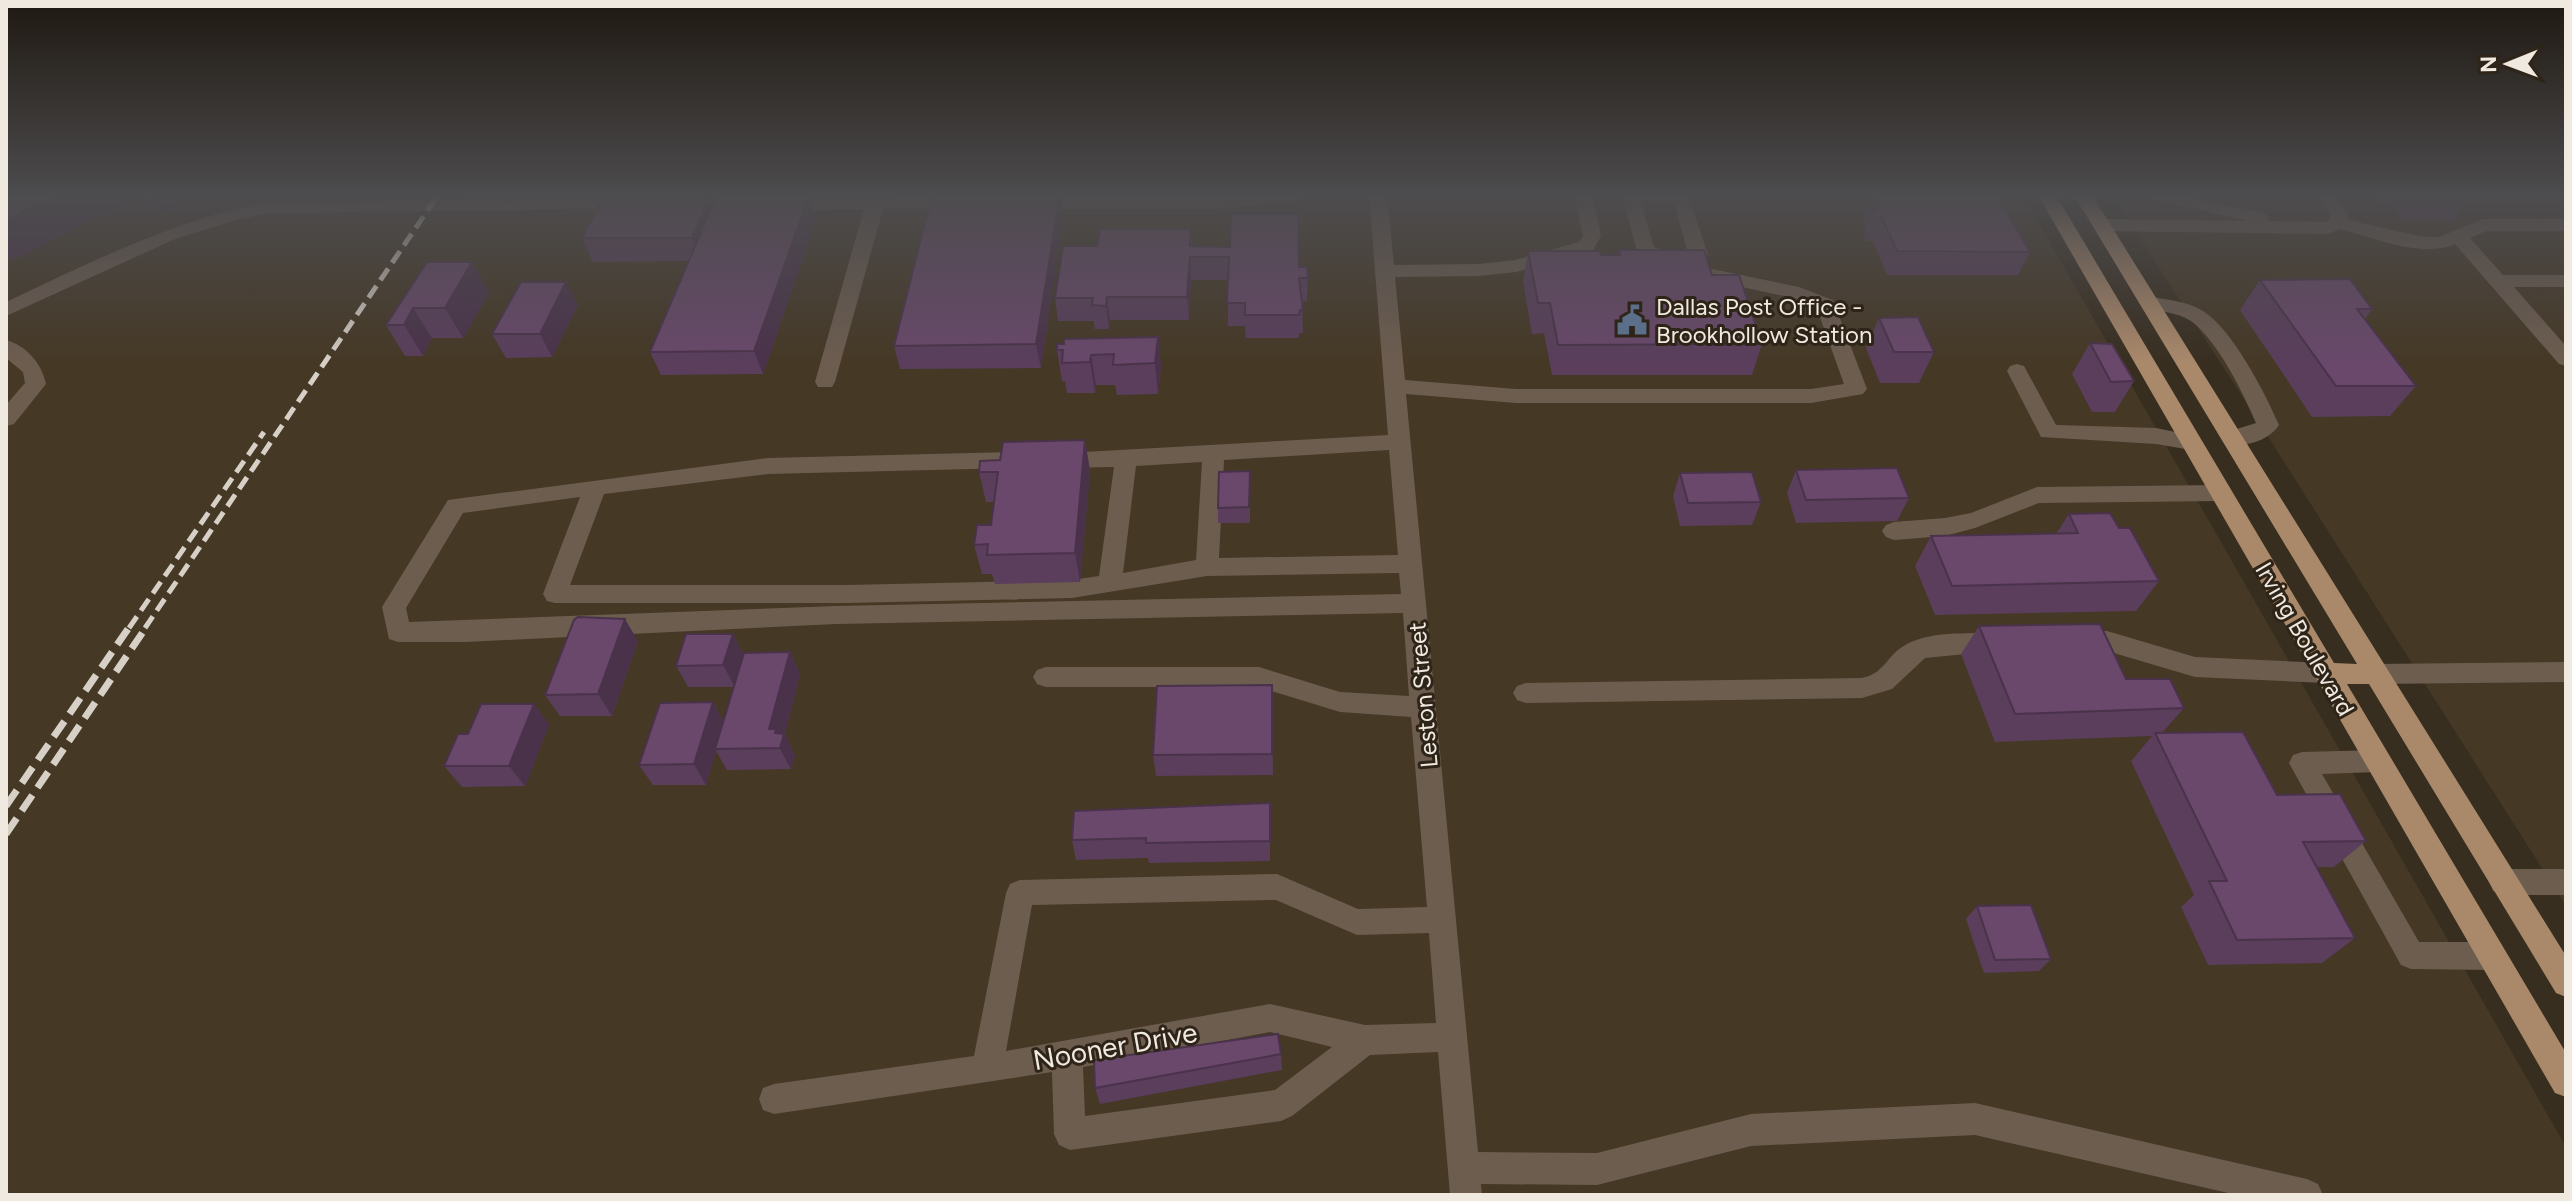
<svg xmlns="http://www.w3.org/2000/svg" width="2572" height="1201" font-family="Figtree,sans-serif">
	<rect width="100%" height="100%" fill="#382e20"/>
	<!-- built -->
	<path fill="#453825" d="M6 195H2023L2566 1147V1195H6Z
		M2112 195H2566V906L2260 424Z"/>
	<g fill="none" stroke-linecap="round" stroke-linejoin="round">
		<!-- minor -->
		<path fill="#6d5d4f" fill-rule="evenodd" d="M1245 195H1307L1298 201 1215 209H1028L1019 203 1028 197H1215Z
			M1369 195H1387L1394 265 1479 264 1515 260 1579 242 1583 236 1574 195H1592L1601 236 1593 250 1516 272 1479 276 1395 277 1405 380 1516 389H1811L1844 384 1817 309 1793 298 1705 279 1702 275 1705 271 1712 269 1799 287 1833 300 1867 389 1863 394 1811 403H1516L1406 394 1478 1152 1597 1153 1751 1114 1975 1103 2307 1179 2318 1184 2323 1195H2237L1975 1135 1751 1146 1597 1185 1481 1184 1482 1195H1450L1438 1052 1370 1055 1292 1116 1281 1121 1070 1150 1059 1145 1054 1134 1052 1072 774 1114 763 1110 759 1099 763 1088 774 1084 974 1056 1006 893 1010 884 1020 880 1277 874 1358 909 1427 907 1411 717 1340 712 1259 687H1046L1037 684 1033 677 1037 670 1046 667H1259L1340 692 1409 696 1403 613 836 624 466 642H398L389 639 382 607 448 500 768 458 1012 452 1020 454 1023 460 1020 466 1012 468 768 474 604 494 570 585H847L1072 580 1099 576 1114 467 1056 468 1048 466 1045 460 1048 454 1388 435ZM1389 450 1398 555 1219 558 1224 460ZM1202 462 1196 560 1123 573 1136 466ZM580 497 543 594 547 601 555 603H847L1072 598 1207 576 1399 573 1401 594 836 606 409 622 406 608 463 513ZM1276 900 1357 935 1429 933 1436 1023 1365 1025 1270 1004 1006 1051 1032 905ZM1270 1032 1332 1047 1275 1090 1085 1116 1083 1067Z
			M1622 195 1689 197 1708 255 1692 269 1685 271 1638 255ZM1641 202 1674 203 1688 253 1682 258 1654 247Z
			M2149 195H2181L2267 214 2269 218 2267 221 2325 222 2329 220 2330 213 2316 195H2334L2348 213V220L2419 236 2439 237 2483 219H2566V231H2486L2470 238 2503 275H2566V287H2514L2566 346V366L2559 364 2455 244C2422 259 2373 237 2340 229L2328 234 2102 231 2093 225 2102 219 2249 221 2152 199Z
			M960 197 969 203 967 207 883 209 835 382 832 387H818L815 382 864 209 780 210 771 204 773 200Z
			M632 198 641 204 639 208 272 213 239 219 175 239 6 316V302C93 261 176 219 272 201Z
			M2149 296C2166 300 2188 301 2203 311 2233 330 2265 393 2279 425 2269 441 2242 449 2224 443L2221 438 2224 433 2256 423C2243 393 2218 341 2191 321 2177 312 2158 311 2142 307L2139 302Z
			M6 340C27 346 42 364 46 384L14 424 6 426V405L25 383 23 372 6 358Z
			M2017 364 2024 366 2056 425 2156 428 2199 437 2202 442 2199 447 2191 450 2156 444 2041 437 2007 371 2010 366Z
			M2221 485 2229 487 2232 493 2229 499 2221 501 2039 503 1975 528 1945 536 1894 540 1886 537 1882 531 1886 525 1894 522 1945 518 1971 513 2037 487Z
			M2079 631H2107L2195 657 2324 663 2333 666 2337 673 2333 680 2324 683 2195 677 2107 651 2070 648 2067 641 2070 634Z
			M1998 633 2007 636 2010 643 2007 650 1925 658 1892 689 1862 698 1526 703 1517 700 1513 693 1517 686 1526 683 1862 678C1883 674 1886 658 1902 647 1928 630 1968 634 1998 633Z
			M2566 662V682L2374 684 2365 681 2361 674 2365 667 2374 664Z
			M2377 750 2386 753 2390 761 2386 769 2377 772 2322 774 2419 942H2491L2501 946 2505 956 2501 966 2491 970 2411 969 2401 965 2289 763 2293 755 2302 752Z
			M2503 869H2566V895H2503L2493 891 2489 882 2493 873Z"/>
		<!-- major -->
		<path fill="#aa896b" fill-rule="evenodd" d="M2038 195H2056L2334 663 2357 664 2074 195H2092L2566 956V997L2556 993 2369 684H2347L2566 1053V1097L2555 1093Z"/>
		<!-- rail-far1 -->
		<path stroke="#d7d0c6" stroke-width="5" stroke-dasharray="14 7" stroke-linecap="butt" d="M129 628 264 432
			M145 628 438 195"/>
		<!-- rail -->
		<path stroke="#d7d0c6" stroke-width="7" stroke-dasharray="19 9" stroke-linecap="butt" d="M6 806 130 626
			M6 834 147 626"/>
	</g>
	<!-- wall -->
	<path fill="#5a3e5c" d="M6 195H201L160 215 138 198 12 260 6 255Z
		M1060 195 1063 217 1041 368 900 369 894 346Z
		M1871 195H1997L2030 252 2018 275H1887L1873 241H1866L1863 233 1866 224 1863 215Z
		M2368 195H2566V203H2467L2454 220H2403L2389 204H2376Z
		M809 196 816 219 763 374 661 375 650 352 689 261 593 262 582 238 712 205Z
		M1191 229 1192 246 1299 267 1308 278 1307 301H1302L1303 333H1299V338H1246L1245 326H1228V280H1191L1189 320H1110L1109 329H1095L1094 321H1058L1055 298 1097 246Z
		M1618 250 1712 275 1762 344 1752 375H1552L1544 333 1532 334 1523 282 1528 251 1617 255Z
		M472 262 489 293 463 338H432L423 356H405L386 325Z
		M2260 280 2372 309 2365 319 2416 386 2390 416 2312 417 2240 310Z
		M578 305 552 357 506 358 492 334Z
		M1879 318 1934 352 1919 383H1880L1866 348Z
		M1158 337 1161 367 1158 394 1117 395 1115 385H1096L1095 393H1067L1065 381H1062L1057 350Z
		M2090 343 2134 381 2115 412H2092L2072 374Z
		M1085 440 1090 471 1080 582 995 584 992 574H982L974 545 991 525 994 502H986L979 472 1000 460Z
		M1796 470 1909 498 1897 521 1796 523 1787 493Z
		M1680 473 1761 502 1752 525 1680 526 1673 496Z
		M1250 487V523H1218V508Z
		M2069 514 2119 528 2159 581 2136 611 1935 615 1915 566 1931 536 2056 534Z
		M1979 626 2184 708 2162 733 2277 795 2366 841 2334 867H2317L2355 938 2322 963 2208 965 2181 907 2194 895 2131 761 2152 736 1995 742 1961 654Z
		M733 634 743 654 790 652 800 674 785 734 795 755 791 769 727 770 716 751 706 785H653L639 765 713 702 723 722 734 687H688L676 666Z
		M638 641 612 716H560L545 695Z
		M1272 685 1273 775 1156 776 1153 755Z
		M534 704 549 725 525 786 462 787 444 766Z
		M1270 803V861L1149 863 1148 858 1076 860 1072 840Z
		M1977 906 2051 959 2039 971 1984 973 1966 919Z
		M1281 1054 1282 1070 1100 1104 1095 1088Z"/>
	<!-- shaded-wall -->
	<path fill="#4a324b" d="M59 195H135L138 198 12 260 6 253V220Z
		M145 195H201L160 215Z
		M1060 195 1063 217 1041 368 1036 344Z
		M809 196 816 219 763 374 754 351Z
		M709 197 718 221 701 261 692 238Z
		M1190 257 1191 280 1189 320 1187 297Z
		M472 262 489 293 463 338 445 308Z
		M566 282 578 305 552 357 540 334Z
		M1107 297 1110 320 1109 329 1106 306Z
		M413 308 432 338 423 356 404 325Z
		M1158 337 1161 367 1158 394 1155 363Z
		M1091 355 1096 385 1095 393 1090 362Z
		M1085 440 1090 471 1080 582 1075 553Z
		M625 619 638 641 612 716 598 694Z
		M733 634 744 656 735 687 723 665Z
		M790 652 800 674 785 734 795 755 791 769 769 729Z
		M713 702 724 724 715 749 716 751 706 785 694 764Z
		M534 704 549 725 525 786 509 766Z"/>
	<!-- building -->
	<path fill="#69486b" stroke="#4a324b" stroke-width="2" d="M6 195H59L6 220Z
		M932 195H1060L1036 344 894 346Z
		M1873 195H1997L2030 252 1897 251 1882 218H1875L1872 210H1877Z
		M809 196 754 351 650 352 716 197Z
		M709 197 692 238H582L603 198Z
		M1231 214H1298L1299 267H1307L1308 278H1299L1303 310H1300L1299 315H1245V303H1227L1229 257H1190L1187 297H1107L1106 306 1092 305 1093 298H1055L1063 246H1097L1100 229H1191L1190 246 1230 247Z
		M1618 250H1704L1712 275H1739L1762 344 1558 345 1550 303H1538L1528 251H1600L1601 255H1620Z
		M427 262H472L445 308H413L404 325H386Z
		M2350 279 2372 309H2357L2416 386H2336L2260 280Z
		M521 282H566L540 334H492Z
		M1918 317 1934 352H1894L1879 318Z
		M1158 337 1155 363 1113 365 1114 354 1091 355 1090 362 1062 363 1063 350H1057V344H1064V339Z
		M2090 343 2112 344 2134 381 2111 382Z
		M1085 440 1075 553 987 555 988 544 974 545 977 525H991L998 472H979L980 461 1000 460 1003 442Z
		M1897 468 1909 498 1806 500 1796 470Z
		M1250 471 1249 507 1218 508 1219 472Z
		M1752 472 1761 502 1688 503 1680 473Z
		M2110 513 2119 528H2130L2159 581 1952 586 1931 536 2078 533 2069 514Z
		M578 617 625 619 598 694 545 695 574 620Z
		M2100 624 2126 679H2170L2184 708 2015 714 1979 626Z
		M686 634H733L723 665 676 666Z
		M790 652 769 729H776L775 733 784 734 780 748 715 749 744 653Z
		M1272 685V754L1153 755 1157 686Z
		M713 702 694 764 639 765 660 703Z
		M481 704H534L509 766H444L458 734H468Z
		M2243 732 2277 795 2340 794 2366 841 2303 842 2355 938 2237 940 2209 881H2227L2155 733Z
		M1270 803V841L1146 843V838L1072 840 1074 811Z
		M2031 905 2051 959 1995 960 1977 906Z
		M1278 1034 1281 1054 1095 1088 1094 1060Z"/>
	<!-- sky -->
	<linearGradient id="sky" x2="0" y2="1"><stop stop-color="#1f1912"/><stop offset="0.54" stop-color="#4d4c4e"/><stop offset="1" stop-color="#4d4c4e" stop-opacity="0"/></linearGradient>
	<rect width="2572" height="363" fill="url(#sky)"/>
	<!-- icons -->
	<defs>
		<g id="civic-bare" transform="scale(2.4)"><path d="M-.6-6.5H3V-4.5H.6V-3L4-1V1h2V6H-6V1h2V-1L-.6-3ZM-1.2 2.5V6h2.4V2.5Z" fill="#5c6f8a" stroke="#2e2417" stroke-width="2.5" paint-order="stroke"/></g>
	</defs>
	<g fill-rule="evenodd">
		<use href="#civic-bare" x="1632" y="320"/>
	</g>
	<g text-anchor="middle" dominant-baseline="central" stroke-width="6" stroke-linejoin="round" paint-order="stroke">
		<!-- poi labels -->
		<g font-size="24" fill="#f0e9e0" stroke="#2e2417" text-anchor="start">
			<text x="1656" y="306">Dallas Post Office -<tspan x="1656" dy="28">Brookhollow Station</tspan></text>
		</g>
		<!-- street labels -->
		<g font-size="24" fill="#f0e9e0" stroke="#2e2417">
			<text transform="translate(2305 639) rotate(60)">Irving Boulevard</text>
			<text transform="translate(1423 695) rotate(-95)">Leston Street</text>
		</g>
		<!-- near-street labels -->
		<g font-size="28" fill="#f0e9e0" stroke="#2e2417">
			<text transform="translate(1115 1046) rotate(-10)">Nooner Drive</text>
		</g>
	</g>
	<!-- border -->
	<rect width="2572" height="1201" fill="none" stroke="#f0e9e0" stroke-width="16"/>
	<!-- north arrow -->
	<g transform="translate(2508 64) rotate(269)" stroke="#2e2417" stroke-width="6" paint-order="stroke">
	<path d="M0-6L14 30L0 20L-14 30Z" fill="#f0e9e0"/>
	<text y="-12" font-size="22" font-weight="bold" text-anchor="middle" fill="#f0e9e0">N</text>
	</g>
</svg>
